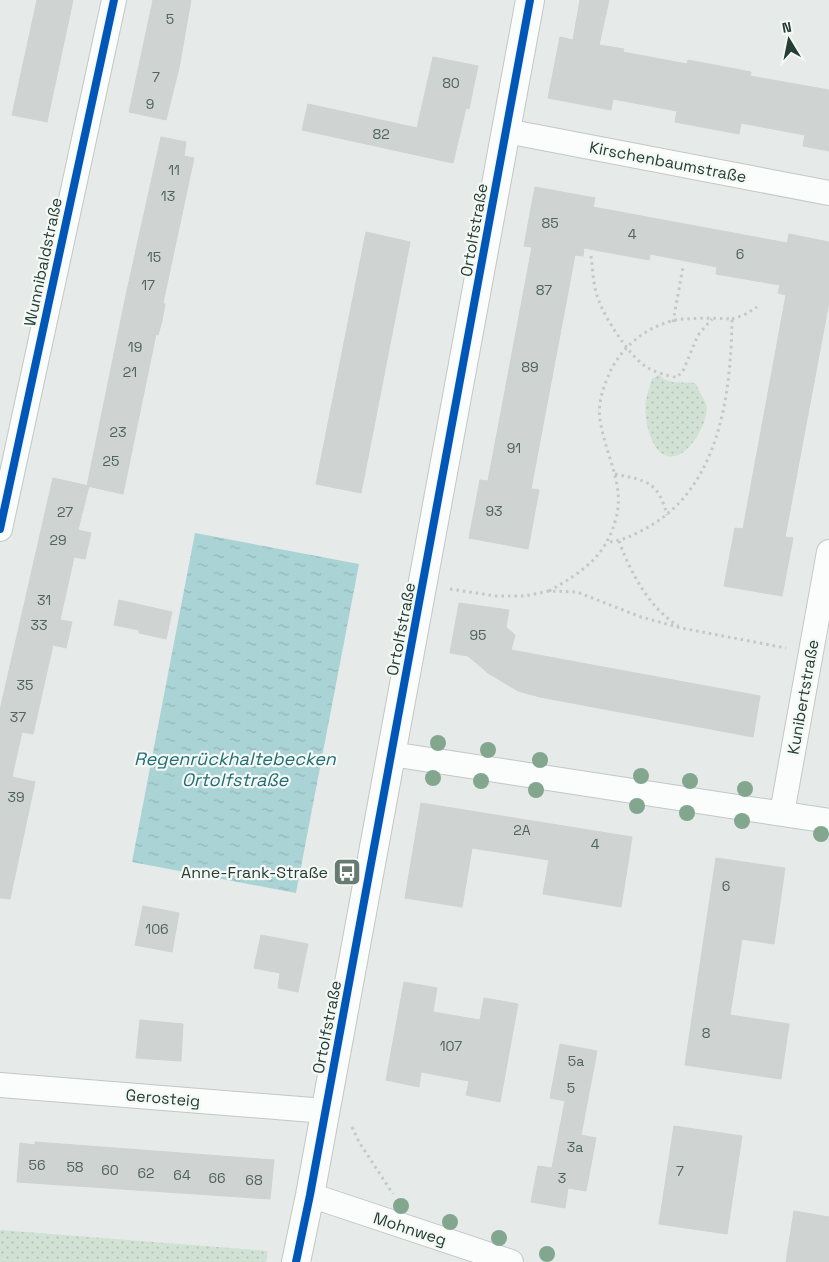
<svg xmlns="http://www.w3.org/2000/svg" width="829" height="1262" font-family="'Space Grotesk',sans-serif">
	<defs>
		<pattern id="park-dots" width="8" height="8" patternUnits="userSpaceOnUse" patternTransform="scale(1.25)"><rect width="8" height="8" fill="#d1e2d4"/><path d="M2 2h.1M6 6h.1" fill="none" stroke="#b3c3b7" stroke-width="1.8" stroke-linecap="round"/></pattern>
		<pattern id="water-ripples" width="26" height="14" patternUnits="userSpaceOnUse" patternTransform="scale(1.25)"><rect width="26" height="14" fill="#aad3d5"/><path d="M2 4q2-2 4 0t4 0M15 11q2-2 4 0t4 0" fill="none" stroke="#92b6b7"/></pattern>
	</defs>
	<rect width="100%" height="100%" fill="#e6eae8"/>
	<!-- park -->
	<path fill="url(#park-dots)" d="M659 375C670 386 681 381 695 383 699 390 703 397 706 404 710 419 693 449 678 455 652 465 643 418 646 401 647 394 650 386 652 379Z
		M0 1230 268 1251 266 1262H0Z"/>
	<!-- water -->
	<path fill="url(#water-ripples)" d="M195 533 359 564 296 893 132 862Z"/>
	<!-- building -->
	<path fill="#cfd3d1" stroke="#cfd3d1" d="M37 0H73L47 122 12 115Z
		M153 0H191L179 68 166 120 129 112Z
		M580 0H609L599 45 624 49 623 52 687 64 688 60 751 72 750 76 829 90V151L803 146 805 135 741 123 739 134 675 122 677 111 613 99 611 110 548 98 560 37 573 40Z
		M433 57 478 66 469 109 466 108 453 163 302 130 308 104 417 128Z
		M161 137 186 142 184 156 194 158 163 303 165 304 162 321 158 335 156 334 123 494 87 486 126 295Z
		M535 187 595 198 593 207 787 243 789 234 829 242V302L785 537 793 538 782 596 724 586 735 528 743 529 786 295 778 293 780 285 716 274 717 267 650 254 649 260 584 248 583 256 575 255 531 489 539 490 528 549 469 538 480 480 488 481 532 247 524 246Z
		M366 232 410 242 361 493 316 484Z
		M53 478 89 486 78 530 91 533 85 559 74 557 60 620 72 622 66 648 53 645 33 734 22 732 12 777 35 782 10 899 0 898V710Z
		M119 600 172 612 166 639 139 633V630L114 625Z
		M459 603 509 610 506 627 515 635 511 650 760 696 753 737 540 697 518 691 488 673 468 656 450 653Z
		M421 803 632 837 621 907 543 894 549 860 472 848 462 907 405 898Z
		M716 858 785 868 774 944 742 939 730 1015 789 1024 781 1079 685 1065Z
		M143 906 179 913 172 952 135 945Z
		M261 935 308 944 298 992 278 988 280 973 254 968Z
		M404 982 437 988 433 1012 480 1020 484 998 518 1004 500 1102 466 1095 469 1081 421 1072 419 1087 386 1080Z
		M140 1020 183 1024 181 1061 136 1058Z
		M560 1044 597 1051 581 1135 596 1138 586 1191 568 1188 565 1208 531 1202 538 1166 552 1168 565 1101 550 1098Z
		M674 1126 742 1136 727 1234 659 1224Z
		M35 1142 274 1160 270 1199 17 1182 20 1143 35 1145Z
		M794 1211 829 1217V1262H786Z"/>
	<g fill="none" stroke-linecap="round" stroke-linejoin="round">
		<!-- minor casing -->
		<g stroke="#c3c7c5" stroke-width="26">
			<path id="minor" d="M506 131 829 193
				M0 529 114 0
				M391 754 829 821
				M782 813 829 552
				M0 1085 325 1111
				M310 1195 511 1262"/>
		</g>
		<!-- tertiary casing -->
		<g stroke="#c3c7c5" stroke-width="30">
			<path id="tertiary" d="M296 1262 310 1195 530 0"/>
		</g>
		<!-- path -->
		<path stroke="#c2cac6" stroke-width="3" stroke-dasharray="2.5 4" stroke-linecap="butt" d="M591 256C593 271 593 287 599 301 606 320 629 355 645 366 652 371 669 377 677 377L683 371 698 335 712 319
			M732 319 744 315 757 307
			M673 322 683 267
			M615 474C647 481 658 481 667 515
			M619 541C631 574 649 607 678 626
			M450 589 496 596H525L549 591 577 592 641 617 681 628 786 648
			M549 591C582 572 606 557 616 518 625 487 606 455 601 425 597 408 601 393 608 377 619 347 651 322 683 319 699 318 716 318 732 319 731 393 720 485 650 526 636 534 623 541 607 542
			M352 1127 359 1142 393 1194"/>
		<!-- minor -->
		<use href="#minor" stroke="#fbfcfc" stroke-width="24"/>
		<!-- tertiary -->
		<use href="#tertiary" stroke="#fbfcfc" stroke-width="28"/>
		<!-- cycleway casing -->
		<g stroke="#f4f9f6" stroke-width="11">
			<path id="cycleway" d="M0 529 114 0
				M296 1262 310 1195 530 0"/>
		</g>
		<!-- cycleway -->
		<use href="#cycleway" stroke="#0057b8" stroke-width="8"/>
	</g>
	<!-- trees -->
	<g fill="#83a78e">
		<circle cx="438" cy="743" r="8"/>
		<circle cx="488" cy="750" r="8"/>
		<circle cx="540" cy="760" r="8"/>
		<circle cx="641" cy="776" r="8"/>
		<circle cx="433" cy="778" r="8"/>
		<circle cx="481" cy="781" r="8"/>
		<circle cx="690" cy="781" r="8"/>
		<circle cx="745" cy="789" r="8"/>
		<circle cx="536" cy="790" r="8"/>
		<circle cx="637" cy="806" r="8"/>
		<circle cx="687" cy="813" r="8"/>
		<circle cx="742" cy="821" r="8"/>
		<circle cx="821" cy="834" r="8"/>
		<circle cx="401" cy="1206" r="8"/>
		<circle cx="450" cy="1222" r="8"/>
		<circle cx="499" cy="1238" r="8"/>
		<circle cx="547" cy="1254" r="8"/>
	</g>
	<!-- icons -->
	<defs>
		<g id="bus-square" transform="scale(1.4375)"><rect x="-9" y="-9" width="18" height="18" rx="4" fill="#697a73" stroke="#f4f9f6"/><path d="M-5-6H5V4H4V6H2V4H-2V6H-4V4H-5ZM-3.5-4V0h7V-4ZM-3.5 1.2v1.5H-2V1.2ZM2 1.2v1.5H3.5V1.2Z" fill="#fff"/></g>
	</defs>
	<g fill-rule="evenodd">
		<use href="#bus-square" x="347" y="872"/>
	</g>
	<g text-anchor="middle" dominant-baseline="central" stroke-width="4.5" stroke-linejoin="round" paint-order="stroke">
		<!-- number labels -->
		<g font-size="14" fill="#50635c">
			<text x="170" y="19">5</text>
			<text x="156" y="77">7</text>
			<text x="451" y="83">80</text>
			<text x="150" y="104">9</text>
			<text x="381" y="134">82</text>
			<text x="174" y="170">11</text>
			<text x="168" y="196">13</text>
			<text x="550" y="223">85</text>
			<text x="632" y="234">4</text>
			<text x="740" y="254">6</text>
			<text x="154" y="257">15</text>
			<text x="148" y="285">17</text>
			<text x="544" y="290">87</text>
			<text x="135" y="347">19</text>
			<text x="530" y="367">89</text>
			<text x="130" y="372">21</text>
			<text x="118" y="432">23</text>
			<text x="514" y="448">91</text>
			<text x="111" y="461">25</text>
			<text x="494" y="511">93</text>
			<text x="65" y="512">27</text>
			<text x="58" y="540">29</text>
			<text x="44" y="600">31</text>
			<text x="39" y="625">33</text>
			<text x="478" y="635">95</text>
			<text x="25" y="685">35</text>
			<text x="18" y="717">37</text>
			<text x="16" y="797">39</text>
			<text x="522" y="830">2A</text>
			<text x="595" y="844">4</text>
			<text x="726" y="886">6</text>
			<text x="157" y="929">106</text>
			<text x="706" y="1033">8</text>
			<text x="451" y="1046">107</text>
			<text x="576" y="1061">5a</text>
			<text x="571" y="1088">5</text>
			<text x="575" y="1147">3a</text>
			<text x="37" y="1165">56</text>
			<text x="75" y="1167">58</text>
			<text x="110" y="1170">60</text>
			<text x="680" y="1171">7</text>
			<text x="146" y="1173">62</text>
			<text x="182" y="1175">64</text>
			<text x="217" y="1178">66</text>
			<text x="562" y="1178">3</text>
			<text x="254" y="1180">68</text>
		</g>
		<!-- street labels -->
		<g font-size="16" fill="#253d34" stroke="#f4f9f6">
			<text transform="translate(668 162) rotate(11)">Kirschenbaumstraße</text>
			<text transform="translate(474 230) rotate(-80)">Ortolfstraße</text>
			<text transform="translate(43 262) rotate(-78)">Wunnibaldstraße</text>
			<text transform="translate(401 629) rotate(-79)">Ortolfstraße</text>
			<text transform="translate(803 697) rotate(-80)">Kunibertstraße</text>
			<text transform="translate(327 1027) rotate(-79)">Ortolfstraße</text>
			<text transform="translate(163 1098) rotate(5)">Gerosteig</text>
			<text transform="translate(410 1229) rotate(18)">Mohnweg</text>
		</g>
		<!-- poi labels -->
		<g font-size="16" fill="#253d34" stroke="#f4f9f6" text-anchor="end">
			<text x="328" y="872">Anne-Frank-Straße</text>
		</g>
		<!-- water labels -->
		<g font-size="18" font-style="italic" fill="#236f75" stroke="#f4f9f6">
			<text x="235" y="758">Regenrückhaltebecken<tspan x="235" dy="21">Ortolfstraße</tspan></text>
		</g>
	</g>
	<!-- north arrow -->
	<g transform="translate(789 40) rotate(350)" stroke="#f4f9f6" stroke-width="4" paint-order="stroke">
	<path d="M0-4L9 19L0 12L-9 19Z" fill="#253d34"/>
	<text y="-8" font-size="14" font-weight="bold" text-anchor="middle" fill="#253d34">N</text>
	</g>
</svg>
